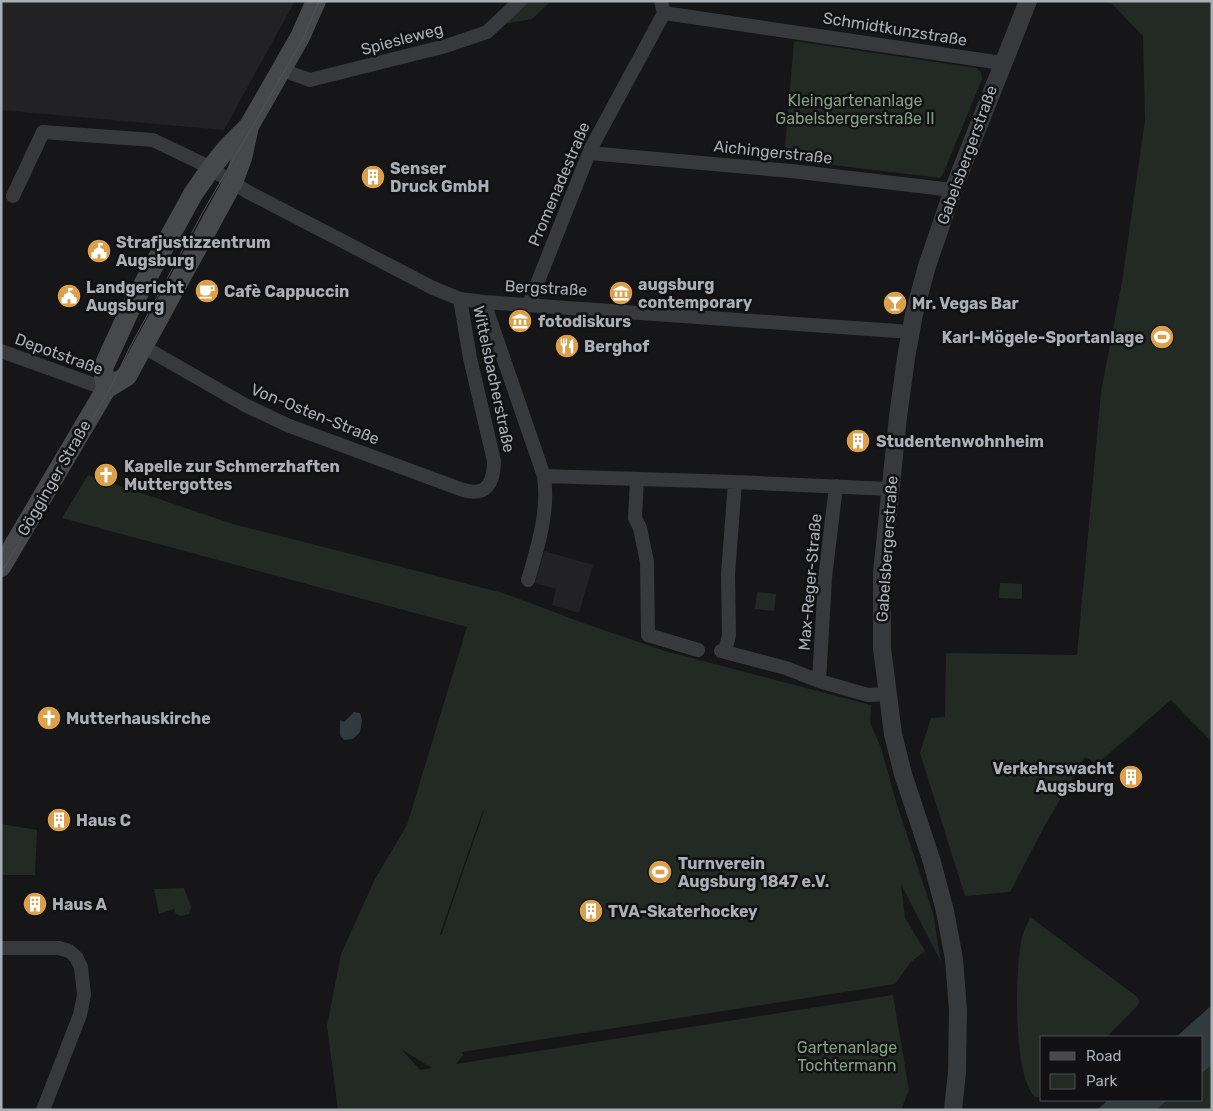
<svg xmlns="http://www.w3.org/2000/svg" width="1213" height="1111" font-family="Rubik,sans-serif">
	<rect width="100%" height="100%" fill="#161618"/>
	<!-- built -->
	<path fill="#222225" d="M1 1H295L224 130 1 110Z
		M544 551 593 565 579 613 552 605 556 589 535 583Z"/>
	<!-- green -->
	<path fill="#232a23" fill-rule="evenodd" d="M520 1H551L532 19 496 25Z
		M1101 1H1212V742L1171 700 1097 764 1085 757 1044 827 1010 892 965 896 920 753 931 718 945 717 946 653 1077 655 1101 392 1122 282 1145 120 1143 36 1111 3Z
		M794 41 976 68 981 72 982 79 943 174 940 178 784 159Z
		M88 475 233 524 503 593 586 624 665 651 871 705 870 722 881 748 897 805 933 913 941 962 901 884 905 918 925 951 911 962 895 984 462 1052 463 1055 456 1064 893 995 909 1090 901 1110H338L327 1026 341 954 375 879 407 825 467 627 62 518ZM483 810 484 811 441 936 440 934ZM401 1049 432 1068 420 1070Z
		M1000 583 1022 584V599L999 598Z
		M757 592 776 594 774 611 755 609Z
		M1 824 37 830 35 875H1Z
		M184 888 191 907 189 914 181 916 176 914 174 909 159 914 154 889Z
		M1030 917 1136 996 1140 1001 1137 1006 1107 1037H1042V1097H1035C1013 1076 1015 973 1021 942 1022 934 1027 925 1030 917Z
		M1212 1065V1110H1156L1168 1100H1202V1073Z"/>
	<!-- water -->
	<path fill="#313a3f" d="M354 712 360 713 362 720 360 732 353 739 344 740 340 735V720L344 722Z
		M1212 1005V1065L1202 1073V1037H1176Z
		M1108 1100H1168L1156 1110H1097Z"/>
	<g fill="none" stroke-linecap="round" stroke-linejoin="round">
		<!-- minor -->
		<path stroke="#38393c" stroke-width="14" d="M664 13 1002 63
			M282 70 310 80 446 46 487 32 520 1
			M589 153 791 171 953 190
			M13 196 43 132 153 140 203 164 248 192 433 288 460 299 484 302 911 332
			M484 302 544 476C549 512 538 546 528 580
			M529 304 591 148 664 13 661 1
			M144 347 245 405 287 425 463 490C487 497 494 482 494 461L470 358 460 299
			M1 351 106 389
			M544 476 735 482 890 489
			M637 479 635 518 640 528 647 562 648 635 698 650
			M721 651 786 668 819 681 868 695 887 694
			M725 651 729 635 728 574 735 482
			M819 681 825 578 836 486
			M1 948H59L69 951 76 957 81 967 84 995 80 1015 43 1110"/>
		<!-- tertiary -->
		<path stroke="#38393c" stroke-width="18" d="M953 1110 957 1072 958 1010 954 959 945 911 932 862 903 774 893 734 882 648V573L898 417 906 358 914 314 927 266 953 190 1028 1"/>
		<!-- secondary -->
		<path stroke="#46484c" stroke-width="20" d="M106 389 103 368 131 307 193 194 211 168 227 148 249 126 300 37 316 1
			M1 567 106 389 127 376 233 182 242 158 249 126"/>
		<!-- tram -->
		<path stroke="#515357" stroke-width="1" d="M1 573 109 391 129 349 203 212 303 39 319 1"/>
	</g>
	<!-- icons -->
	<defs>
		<g id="building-disc" transform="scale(1.25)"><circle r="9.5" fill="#dc9f4a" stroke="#111113"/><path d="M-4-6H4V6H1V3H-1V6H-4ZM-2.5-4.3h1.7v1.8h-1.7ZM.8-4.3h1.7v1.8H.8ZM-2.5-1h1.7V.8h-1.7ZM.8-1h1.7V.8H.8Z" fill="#fff"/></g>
		<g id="civic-disc" transform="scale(1.25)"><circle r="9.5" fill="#dc9f4a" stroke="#111113"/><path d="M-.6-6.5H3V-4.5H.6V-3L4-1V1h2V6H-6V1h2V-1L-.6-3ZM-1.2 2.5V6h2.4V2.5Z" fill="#fff"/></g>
		<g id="cafe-disc" transform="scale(1.25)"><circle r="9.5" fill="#dc9f4a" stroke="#111113"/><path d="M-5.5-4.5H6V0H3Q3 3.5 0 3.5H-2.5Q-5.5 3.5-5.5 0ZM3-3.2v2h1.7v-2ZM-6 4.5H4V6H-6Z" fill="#fff"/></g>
		<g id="museum-disc" transform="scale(1.25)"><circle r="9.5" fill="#dc9f4a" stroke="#111113"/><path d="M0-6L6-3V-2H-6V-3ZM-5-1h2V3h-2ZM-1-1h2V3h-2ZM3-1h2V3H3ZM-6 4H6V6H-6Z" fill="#fff"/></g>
		<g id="bar-disc" transform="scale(1.25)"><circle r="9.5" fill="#dc9f4a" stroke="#111113"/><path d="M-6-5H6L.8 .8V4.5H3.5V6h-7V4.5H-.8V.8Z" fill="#fff"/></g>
		<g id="stadium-disc" transform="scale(1.25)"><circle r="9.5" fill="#dc9f4a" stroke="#111113"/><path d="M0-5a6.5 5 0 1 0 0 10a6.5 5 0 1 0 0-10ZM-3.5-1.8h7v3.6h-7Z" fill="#fff"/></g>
		<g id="restaurant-disc" transform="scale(1.25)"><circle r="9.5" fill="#dc9f4a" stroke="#111113"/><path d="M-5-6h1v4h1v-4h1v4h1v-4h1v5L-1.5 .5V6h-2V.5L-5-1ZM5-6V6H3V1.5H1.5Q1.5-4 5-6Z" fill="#fff"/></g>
		<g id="church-disc" transform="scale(1.25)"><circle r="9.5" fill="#dc9f4a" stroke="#111113"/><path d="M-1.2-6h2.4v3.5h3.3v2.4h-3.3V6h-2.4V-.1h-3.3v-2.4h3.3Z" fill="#fff"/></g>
	</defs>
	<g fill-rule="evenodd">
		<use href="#building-disc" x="373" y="177"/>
		<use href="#civic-disc" x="99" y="251"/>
		<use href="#cafe-disc" x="207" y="291"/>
		<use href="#museum-disc" x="621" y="293"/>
		<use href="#civic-disc" x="69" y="296"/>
		<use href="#bar-disc" x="895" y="303"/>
		<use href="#museum-disc" x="520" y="321"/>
		<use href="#stadium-disc" x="1162" y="337"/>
		<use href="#restaurant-disc" x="567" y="346"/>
		<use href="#building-disc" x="858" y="441"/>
		<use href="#church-disc" x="106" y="475"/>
		<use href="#church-disc" x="49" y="718"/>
		<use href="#building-disc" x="1131" y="777"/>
		<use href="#building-disc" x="59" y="820"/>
		<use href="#stadium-disc" x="660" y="872"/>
		<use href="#building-disc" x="35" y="904"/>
		<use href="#building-disc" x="591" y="911"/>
	</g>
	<g text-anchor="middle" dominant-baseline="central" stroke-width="5" stroke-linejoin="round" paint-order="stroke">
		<!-- street labels -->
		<g font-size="16" fill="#aaafb6" stroke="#111113">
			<text transform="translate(895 29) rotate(9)">Schmidtkunzstraße</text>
			<text transform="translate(402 39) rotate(-15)">Spiesleweg</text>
			<text transform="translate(773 152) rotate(6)">Aichingerstraße</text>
			<text transform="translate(967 155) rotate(-70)">Gabelsbergerstraße</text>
			<text transform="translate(559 184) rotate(-67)">Promenadestraße</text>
			<text transform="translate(546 288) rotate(3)">Bergstraße</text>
			<text transform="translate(59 354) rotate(20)">Depotstraße</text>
			<text transform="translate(494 379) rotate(78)">Wittelsbacherstraße</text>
			<text transform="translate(315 414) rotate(22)">Von-Osten-Straße</text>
			<text transform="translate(54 478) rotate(-60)">Gögginger Straße</text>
			<text transform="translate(887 549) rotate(-86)">Gabelsbergerstraße</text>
			<text transform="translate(810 582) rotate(-85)">Max-Reger-Straße</text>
		</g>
		<!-- park labels -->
		<g font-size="16" fill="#849f83" stroke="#111113">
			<text x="855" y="100">Kleingartenanlage<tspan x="855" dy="18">Gabelsbergerstraße II</tspan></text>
			<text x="847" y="1047">Gartenanlage<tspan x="847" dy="18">Tochtermann</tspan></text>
		</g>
		<!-- poi labels -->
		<g font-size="16" font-weight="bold" fill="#aaafb6" stroke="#111113" text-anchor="start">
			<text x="390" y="168">Senser<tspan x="390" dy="18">Druck GmbH</tspan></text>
			<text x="116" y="242">Strafjustizzentrum<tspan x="116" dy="18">Augsburg</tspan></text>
			<text x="638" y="284">augsburg<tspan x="638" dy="18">contemporary</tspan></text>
			<text x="86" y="287">Landgericht<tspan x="86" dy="18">Augsburg</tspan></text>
			<text x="224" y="291">Cafè Cappuccin</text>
			<text x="912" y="303">Mr. Vegas Bar</text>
			<text x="538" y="321">fotodiskurs</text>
			<text x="1144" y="337" text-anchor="end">Karl-Mögele-Sportanlage</text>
			<text x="584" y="346">Berghof</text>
			<text x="876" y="441">Studentenwohnheim</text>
			<text x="124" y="466">Kapelle zur Schmerzhaften<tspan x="124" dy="18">Muttergottes</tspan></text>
			<text x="66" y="718">Mutterhauskirche</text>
			<text x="1114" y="768" text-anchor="end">Verkehrswacht<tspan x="1114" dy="18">Augsburg</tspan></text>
			<text x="76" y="820">Haus C</text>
			<text x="678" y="863">Turnverein<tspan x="678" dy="18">Augsburg 1847 e.V.</tspan></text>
			<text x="52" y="904">Haus A</text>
			<text x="608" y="911">TVA-Skaterhockey</text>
		</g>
	</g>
	<!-- border -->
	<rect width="1213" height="1111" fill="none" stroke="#aaafb6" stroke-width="5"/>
	<!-- legend -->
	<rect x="1040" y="1036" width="162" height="65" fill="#111113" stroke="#4e5054"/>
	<rect x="1050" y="1052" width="25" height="8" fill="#46484c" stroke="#4e5054"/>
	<text x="1086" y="1061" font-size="15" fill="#aaafb6">Road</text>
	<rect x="1050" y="1074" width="25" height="15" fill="#232a23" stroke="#4e5054"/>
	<text x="1086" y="1086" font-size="15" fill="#aaafb6">Park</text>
</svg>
